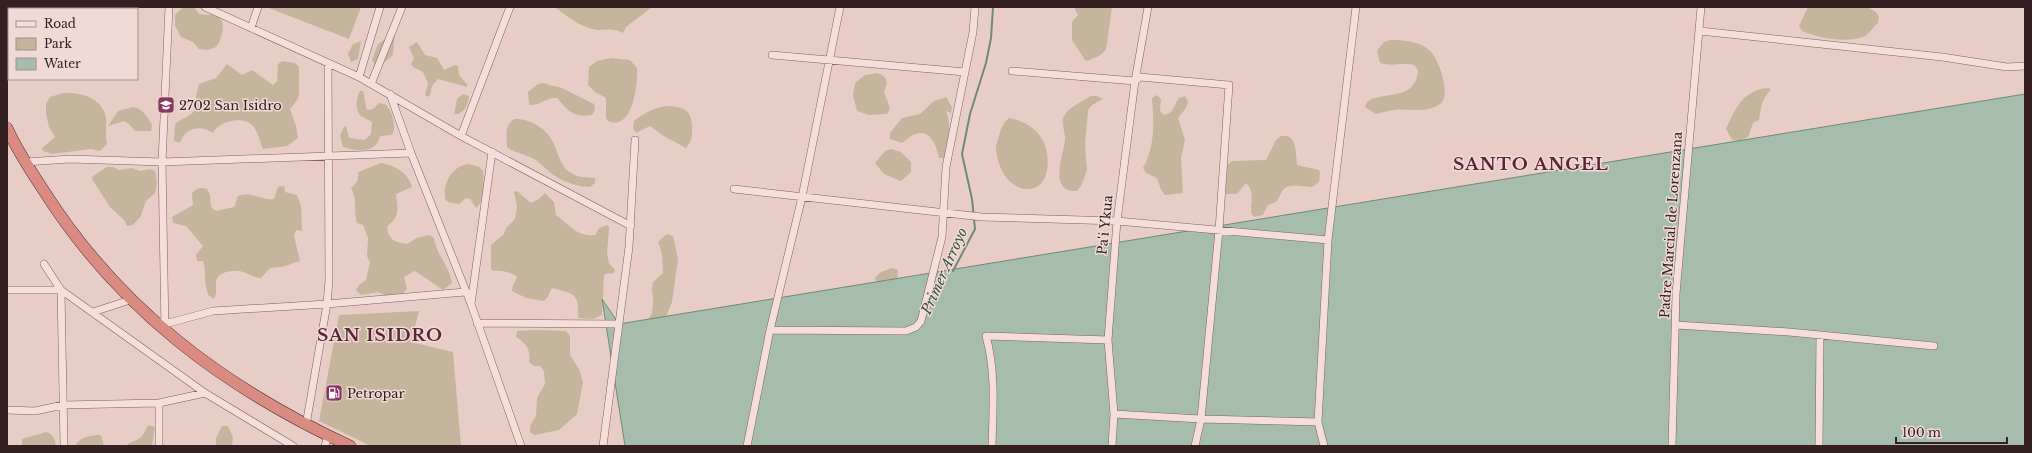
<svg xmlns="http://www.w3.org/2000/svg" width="2032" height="453" font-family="'Libre Baskerville',serif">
	<rect width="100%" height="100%" fill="#e8cdc6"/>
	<!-- green -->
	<path fill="#c5b59c" d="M8 7H95L96 9H10Z
		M183 7H194L199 14C205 15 210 14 216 16 228 20 222 39 216 47L208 50 199 49 193 42 181 37 175 26V15Z
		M266 7H361L349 39Z
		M555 7H652L626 27 623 33C614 28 608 30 599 30 583 29 566 16 555 7Z
		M1074 7H1112L1106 50 1099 56 1087 61 1085 60 1072 40V22L1078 15Z
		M1808 7H1867L1876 12 1879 17 1878 23C1873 27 1870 33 1865 36 1847 44 1819 38 1802 31L1799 26Z
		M395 32 393 55 381 65H375L372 60 378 44Z
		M1390 40C1402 40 1418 41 1428 49 1439 57 1452 96 1440 104 1426 114 1409 108 1394 110 1388 111 1382 112 1376 114L1365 107 1367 102 1372 99C1393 92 1416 98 1418 70L1414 65C1403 62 1392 67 1380 63L1377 51 1384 42Z
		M361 41 358 59 351 62 348 54 353 44Z
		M417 42 425 55 437 58 444 70 455 65 458 66 459 75 467 84V87L438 79 432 86 430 95 427 97 425 95 428 83 423 72 413 67 411 64 414 59 409 47Z
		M611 58 630 60 637 68C638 83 633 132 608 121L606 118V98L595 92 588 85 589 67 597 61Z
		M282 61 295 63 299 67V93L298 99 290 109 296 126 298 138 287 146 263 149C260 142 258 132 253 126 244 115 218 121 213 133 200 124 185 128 180 143L174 141 175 124C182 117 191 118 197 107L196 96 199 84 216 78 227 64 242 75 252 70 273 85 277 81 278 64Z
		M878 73C887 77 889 82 884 91L890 109 887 114 869 115 857 111 853 95 855 83 865 75Z
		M544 83C550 86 556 86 562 88 573 93 583 99 594 104L595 110 592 115C572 118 568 110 557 98 546 97 540 106 529 105L528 92 538 84Z
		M1768 88 1771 89C1760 103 1762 104 1759 120L1753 123 1748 137 1739 141 1732 140 1726 129C1735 109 1743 90 1768 88Z
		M360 91H363L367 110 373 109 379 103 385 104C392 110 397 127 392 135L380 136C377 153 357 152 343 147L340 136 344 127 346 126 349 138 365 140 371 134 372 122C369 120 364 118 361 116 355 111 356 97 360 91Z
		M63 93C81 92 104 98 106 119 107 128 105 134 107 144L100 151 91 149 52 154 43 151 42 148 55 137 49 127 46 114V104L50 97Z
		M463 94 469 96C468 105 464 115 454 114L457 99Z
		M1157 95 1161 99 1160 111 1164 115C1175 113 1173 106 1179 98L1185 96 1188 102 1186 108 1178 118 1185 140 1181 158 1183 193 1165 195 1161 190 1157 178 1146 173 1143 168C1155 147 1154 122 1152 98Z
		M1091 96H1097L1103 99 1092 105 1088 110 1085 146 1087 170 1081 186 1077 191C1048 193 1063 156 1065 140 1066 132 1060 124 1064 116 1069 107 1083 101 1091 96Z
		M946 97 952 107 951 113 946 111C952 124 948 144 945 158H939C937 148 931 128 916 134 911 135 906 140 902 143L890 139V133L902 118 920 114 934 101Z
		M668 106C684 107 692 110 692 128 692 137 692 141 686 148L662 135 650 126 636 133 633 128 634 121C644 113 655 107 668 106Z
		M133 107C142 108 148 117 152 125L151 131H135L129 124 124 121 108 126 118 111Z
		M1009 118C1037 123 1051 143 1047 170 1043 195 1018 194 1005 176 1000 169 997 158 996 150 995 146 998 140 999 136 1001 128 1003 123 1009 118Z
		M514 119C530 118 548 129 554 144 558 153 561 168 571 173 578 178 587 177 595 178V183L590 187C579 187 564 182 555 176 546 170 540 161 530 157 521 153 514 153 507 147 507 135 504 126 514 119Z
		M1281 136C1297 133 1296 154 1297 165L1319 170 1320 173 1319 182 1312 187C1302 187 1290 182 1283 190 1280 194 1279 198 1276 202L1268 205 1263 215 1254 217C1246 211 1258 194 1246 183L1237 194H1226L1225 168 1232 161 1266 160 1276 140Z
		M891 149 901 152 911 162V172L901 181 884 174 875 163 885 151Z
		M381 163C394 165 409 173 412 187L396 194C398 211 400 215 387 227 389 240 394 242 407 244L417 238 429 235 434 238C436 254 450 267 452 283L443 290 415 271 404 277 407 289 402 294 384 295 378 292 361 295 356 290 359 285 366 280 370 262 367 256 368 238 363 225 357 223C353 208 358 202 351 188 357 183 359 180 358 172Z
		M469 164 479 167 483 171C484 180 485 203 476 208L470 199 466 198 459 204 448 202 445 199C443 182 452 166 469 164Z
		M107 167H113L119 170 132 168 140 171 150 169 155 171 157 183 155 193 146 201 141 216 133 225 127 226 124 220 110 207 92 179 93 176Z
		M284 186 285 192 297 195 301 206 302 231 296 230 294 236 300 261 282 267 270 268 261 278C254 278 250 274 243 272 236 269 218 271 216 281 215 288 218 292 214 299L209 296C203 285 207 273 203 261H197L196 255 203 246 186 226 173 223 172 217 193 205 192 193C197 188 200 187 207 189L210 195 211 207 216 211 234 207 238 196C254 191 261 201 274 199L278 187Z
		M517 191 531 203 539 199 545 193 554 202 556 215C569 224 576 237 595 235L599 228 608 225 609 228 607 254 609 263 615 270 614 273 605 274 604 277 602 315 593 319 578 318C579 293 575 294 552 288L548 296 544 301 526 298 512 291 513 285 517 277C512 272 500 270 493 271L491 269V245L504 234 506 228 515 219 517 207 514 192Z
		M667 234 673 236 678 259 672 302 665 319 643 331 652 313 653 300 652 288 653 282 663 273 662 254 658 242Z
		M892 268 898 270 897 282 880 295 875 278 881 272Z
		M419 311 411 342 453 352 461 446H371L319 421 339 315Z
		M535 330 566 331 570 336V355L580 371 583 383 577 414 559 430 534 435 530 432V426L536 416 537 398 545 384 544 371 540 366H534L529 362C531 350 526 343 516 337L517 331Z
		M148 425 155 427 152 446H125C139 437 140 443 148 425Z
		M222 426H228L233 437 232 446H216V438Z
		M46 432C53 434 55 438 56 446H22V439Z
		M98 435H101L104 446H75C80 437 88 436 98 435Z"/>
	<!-- water -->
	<path fill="#a7bdab" stroke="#6f8a75" d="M2025 94V446H625L602 299 619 324Z"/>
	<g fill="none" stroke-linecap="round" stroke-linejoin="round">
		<!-- stream -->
		<path stroke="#6f8a75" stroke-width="2" d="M953 271 975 229 972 199 962 154 970 114 986 63 991 38 993 7"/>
		<!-- minor casing -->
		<g stroke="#825f5e" stroke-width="8">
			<path id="minor" d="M205 7 359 77 461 136 631 226
				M251 28 258 7
				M1700 31 1942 57 2007 67 2025 66
				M772 55 965 72
				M1012 71 1135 81 1140 77 1229 85 1219 230 1201 419 1195 446
				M359 77 380 7
				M371 84 402 7
				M390 94 411 153 471 304 521 446
				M461 136 510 7
				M25 162 70 159 162 162 411 153
				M734 189 982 217 1117 221 1328 240 1318 422 1324 446
				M1328 240 1356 7
				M44 264 61 290 205 393 293 446
				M7 290H61L64 446
				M471 304 492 152
				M93 312 130 300
				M160 322 165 324 213 311 327 304 465 292
				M477 323 619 324
				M1676 325 1789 332 1934 346
				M165 330 162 162 169 7
				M770 330 906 331 916 327 921 321 942 237 946 167 973 32 975 7
				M159 403V446
				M7 410 35 411 63 405 159 403 205 393
				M1114 414 1201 419 1318 422
				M306 425 327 304 329 280 328 63
				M325 446 328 436
				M603 446 629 247 635 140
				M747 446 770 330 802 197 840 7
				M992 446C993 409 996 372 986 336L1108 340
				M1112 446 1114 414 1108 340 1117 221 1135 81 1148 7
				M1672 446 1676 294 1701 7
				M1819 446 1820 335"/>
		</g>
		<!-- trunk casing -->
		<g stroke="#503233" stroke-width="12">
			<path id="trunk" d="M7 128C17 150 30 170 44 191 119 309 223 387 350 446"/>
		</g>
		<!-- minor -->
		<use href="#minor" stroke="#f4ded8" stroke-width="7"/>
		<!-- trunk -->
		<use href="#trunk" stroke="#da8b82" stroke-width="11"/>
	</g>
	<!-- icons -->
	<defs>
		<g id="school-square" transform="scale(0.9)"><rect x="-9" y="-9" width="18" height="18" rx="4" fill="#893661" stroke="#f1dad5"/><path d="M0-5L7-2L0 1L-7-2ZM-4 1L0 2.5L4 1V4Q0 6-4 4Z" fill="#fff"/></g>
		<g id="fuel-square" transform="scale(0.9)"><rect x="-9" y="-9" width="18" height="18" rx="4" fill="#893661" stroke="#f1dad5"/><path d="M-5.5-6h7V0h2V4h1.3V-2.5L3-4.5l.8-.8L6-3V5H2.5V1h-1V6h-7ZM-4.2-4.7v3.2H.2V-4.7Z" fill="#fff"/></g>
	</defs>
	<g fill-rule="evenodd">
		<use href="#school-square" x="166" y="105"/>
		<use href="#fuel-square" x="334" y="393"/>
	</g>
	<g text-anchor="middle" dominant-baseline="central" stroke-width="3" stroke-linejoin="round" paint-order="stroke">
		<!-- poi labels -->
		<g font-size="13" fill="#342021" stroke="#f1dad5" text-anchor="start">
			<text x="179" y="105">2702 San Isidro</text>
			<text x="347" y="393">Petropar</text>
		</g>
		<!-- street labels -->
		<g font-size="13" fill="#342021" stroke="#f1dad5">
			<text transform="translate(1105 225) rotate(-84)">Pa'i Ykua</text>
			<text transform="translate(1671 225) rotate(-86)">Padre Marcial de Lorenzana</text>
		</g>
		<!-- water labels -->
		<g font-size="14" font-style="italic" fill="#31513f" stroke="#f1dad5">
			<text transform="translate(944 271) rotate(-66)">Primer Arroyo</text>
		</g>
		<!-- district labels -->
		<g font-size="17" font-weight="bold" letter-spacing="1" fill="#5b2535" stroke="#f1dad5">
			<text x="1531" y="164">SANTO ANGEL</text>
			<text x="380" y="335">SAN ISIDRO</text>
		</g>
	</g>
	<!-- border -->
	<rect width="2032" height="453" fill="none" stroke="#342021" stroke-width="16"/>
	<!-- legend -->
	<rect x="8" y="8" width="130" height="72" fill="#f1dad5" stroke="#a5908d"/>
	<rect x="16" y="21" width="20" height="6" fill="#f4ded8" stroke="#a5908d"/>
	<text x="44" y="28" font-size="12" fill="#342021">Road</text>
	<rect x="16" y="38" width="20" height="12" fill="#c5b59c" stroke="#a5908d"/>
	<text x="44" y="48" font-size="12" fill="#342021">Park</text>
	<rect x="16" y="58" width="20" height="12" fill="#a7bdab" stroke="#a5908d"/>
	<text x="44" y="68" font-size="12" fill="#342021">Water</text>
	<!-- scale -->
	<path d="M1896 437v6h111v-6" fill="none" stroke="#342021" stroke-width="2"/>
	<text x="1902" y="437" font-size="12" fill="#342021" stroke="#f1dad5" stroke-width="3" paint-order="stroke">100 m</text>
</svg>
